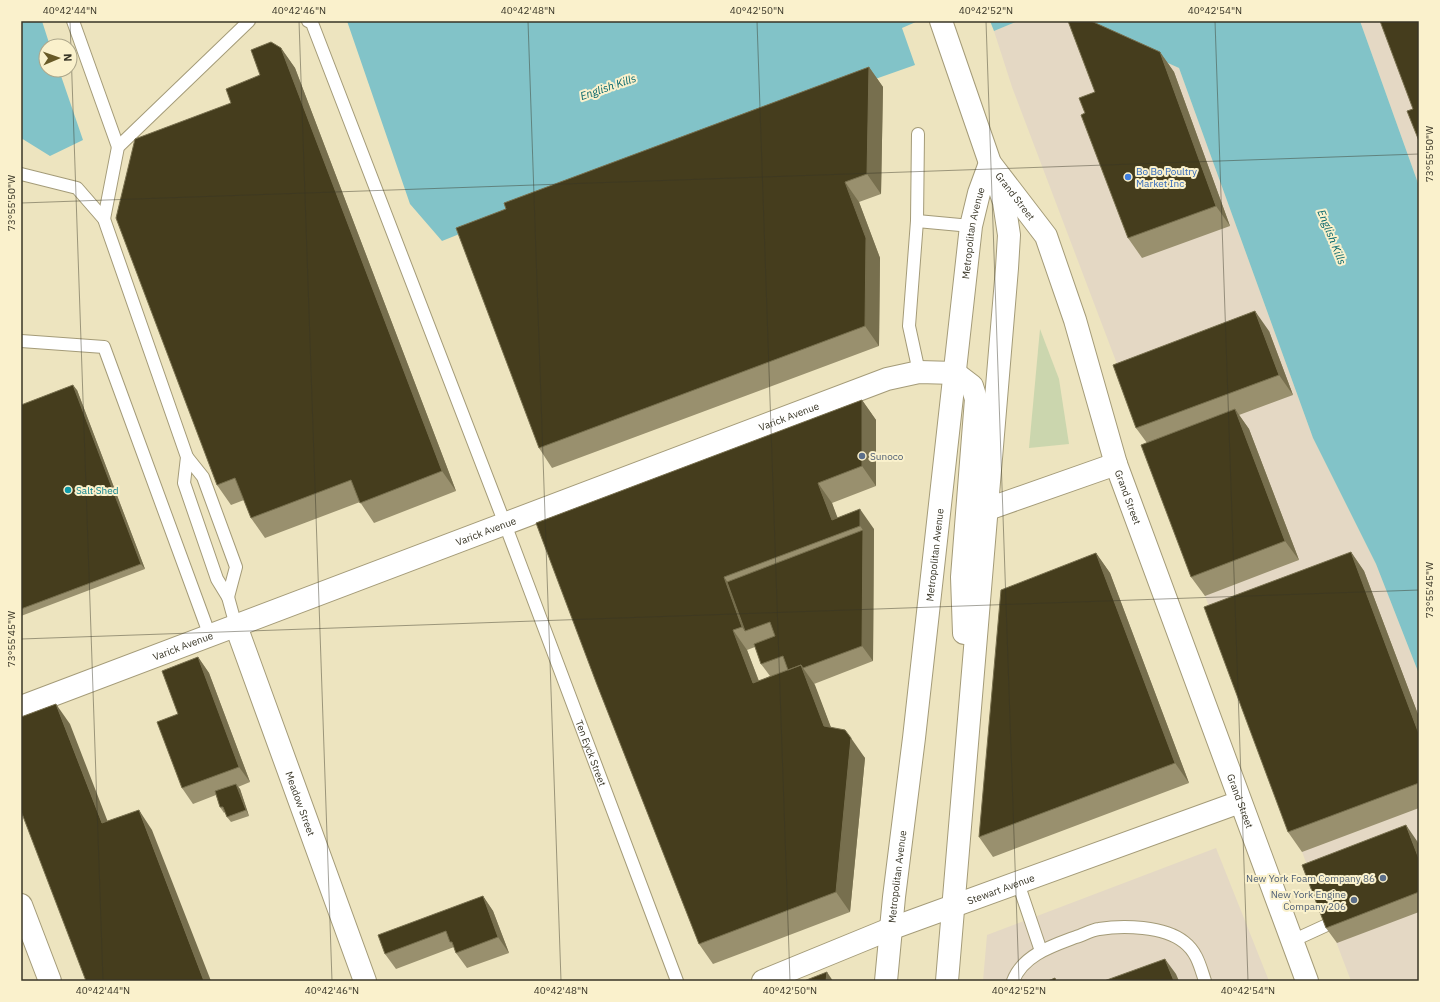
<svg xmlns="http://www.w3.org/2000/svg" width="1440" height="1002" font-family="'IBM Plex Sans',sans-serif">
	<rect width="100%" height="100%" fill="#ede4bf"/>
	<!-- industrial -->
	<path fill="#e4d8c4" d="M1018 21H1074L1179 68 1313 438 1376 564 1419 674V981H1351L1012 87 994 31Z
		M1360 21H1419V186Z
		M1216 848 1269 981H983L987 935Z"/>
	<!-- green -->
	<path fill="#cbd6ae" d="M1040 329 1059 379 1069 444 1029 448Z"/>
	<!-- water -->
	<path fill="#82c3c8" d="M21 21H42L50 46H46V70H59L83 140 50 156 21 138Z
		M347 21H918L902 28 915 65 626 167 442 241 410 204Z
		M990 21H1018L994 31Z
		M1074 21H1360L1419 186V674L1376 564 1313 438 1179 68Z"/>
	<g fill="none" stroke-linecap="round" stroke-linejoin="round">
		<!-- lane casing -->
		<g stroke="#a49b78" stroke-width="14">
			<g id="lane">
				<path d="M73 21 118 147"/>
				<path id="s1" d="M308 21 312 23 505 524 677 981"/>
				<path d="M918 134 917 221 909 326 919 372"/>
				<path d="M21 174 77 188 104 219 187 457 184 483 217 579 228 597 236 626"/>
				<path d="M104 219 118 147 249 21"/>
				<path d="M917 221 971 226"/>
				<path d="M21 341 104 347 210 636"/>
				<path d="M187 457 203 477 236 567 228 597"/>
				<path d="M1018 883 1041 951"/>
				<path d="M1292 941 1329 924"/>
				<path d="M1013 981C1023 955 1052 946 1076 937 1083 935 1091 930 1099 929 1123 925 1164 926 1184 942 1197 952 1200 966 1205 981"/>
			</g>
		</g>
		<!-- street casing -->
		<g stroke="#a49b78" stroke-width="24">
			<g id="street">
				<path id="s2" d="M236 626 365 981"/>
				<path id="s3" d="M21 707 887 379 919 372 955 373"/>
				<path d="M21 905 50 981"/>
				<path id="s4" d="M763 981 890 929 1240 802"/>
			</g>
		</g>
		<!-- secondary casing -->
		<g stroke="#a49b78" stroke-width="24">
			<g id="secondary">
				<path d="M955 373 972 386 976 399 962 577 964 633"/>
				<path id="s5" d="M886 981 894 897 914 738 971 226 979 193 990 163"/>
				<path d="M947 981C968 743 985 505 1007 268L1009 235 1004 202 993 170"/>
			</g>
		</g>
		<!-- primary casing -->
		<g stroke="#a49b78" stroke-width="24">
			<g id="primary">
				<path id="s6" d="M941 21 990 163 1046 236 1075 320 1116 464 1307 981"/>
				<path d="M985 510 1116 464"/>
			</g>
		</g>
		<!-- lane -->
		<use href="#lane" stroke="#fff" stroke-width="12"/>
		<!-- street -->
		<use href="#street" stroke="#fff" stroke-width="22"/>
		<!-- secondary -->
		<use href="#secondary" stroke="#fff" stroke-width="22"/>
		<!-- primary -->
		<use href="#primary" stroke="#fff" stroke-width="22"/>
	</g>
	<!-- wall -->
	<path fill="#99906e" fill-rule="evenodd" d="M281 48 295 68 456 491 374 523 360 502 265 538 251 518 244 500 231 505 217 485 231 103 260 75Z
		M1160 52 1174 72 1230 226 1142 258 1128 238 1085 113 1095 92Z
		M869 67 883 87 881 194 859 202 880 258 879 346 552 468 539 448 506 209Z
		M1269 331 1293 395 1239 415 1249 429 1299 560 1205 596 1191 577 1147 443 1136 428Z
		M77 390 145 569 21 616V405Z
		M862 400 876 420V486L832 503 837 518 874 529 873 661 814 684 831 728 865 758 850 912 713 964 699 944 596 682ZM755 647 761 664 770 676 759 681 747 650Z
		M1351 552 1364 571 1419 717V808L1302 852 1288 832Z
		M1096 553 1110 573 1189 783 993 857 979 837Z
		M198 657 209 673 250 782 238 787 240 789 249 816 231 822 227 817 225 812 224 813 220 807 216 795 193 804 182 788 178 714Z
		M1417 841 1419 846V912L1337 943 1326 928Z
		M483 896 493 911 509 953 467 968 456 953 454 947 396 969 385 954Z"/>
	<!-- shaded-wall -->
	<path fill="#776f4e" d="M281 48 295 68 456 491 442 471Z
		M1160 52 1174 72 1230 226 1216 206Z
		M869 67 883 87 881 194 867 174Z
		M845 182 859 202 880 258 879 346 865 326Z
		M1255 311 1269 331 1293 395 1279 375Z
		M73 385 77 390 145 569 141 564Z
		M862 400 876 420V486L862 466Z
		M1235 409 1249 429 1299 560 1285 541Z
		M818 483 832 503 843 532 832 520Z
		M860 509 874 529 873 661 862 646 863 530 860 526Z
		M1351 552 1364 571 1419 717V734Z
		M1096 553 1110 573 1189 783 1175 763Z
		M724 577 738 597 745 631 742 627Z
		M733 630 747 650 767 703 753 683Z
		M198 657 209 673 250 782 239 767Z
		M801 665 815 685 838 746 824 726Z
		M56 704 70 724 116 843 102 823Z
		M851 738 865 758 850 912 836 892Z
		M236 784 240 789 249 816 246 810Z
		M139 810 152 830 211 981H204Z
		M1406 825 1417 841 1419 846V859Z
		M483 896 493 911 509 953 498 937Z
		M1165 959 1176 974 1179 981H1174Z
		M827 972 833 981H826Z"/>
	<!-- building -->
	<path fill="#453d1d" stroke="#776f4e" d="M1068 21H1091L1160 52 1216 206 1128 238 1081 115 1085 113 1079 98 1095 92Z
		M1380 21H1419V141L1407 111 1413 109Z
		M271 42 281 48 442 471 360 503 351 480 251 518 235 478 217 485 116 218 135 139 231 103 226 89 260 75 251 50Z
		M869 67 867 174 845 182 866 238 865 326 539 448 456 228 506 209 504 203Z
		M1255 311 1279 375 1136 428 1113 365Z
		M73 385 141 564 21 609V405Z
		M862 400V466L818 483 832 520 860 509V526L724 577 742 627 733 630 753 683 801 665 824 726 845 730 851 738 836 892 699 944 596 682 536 523Z
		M1235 409 1285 541 1191 577 1141 445Z
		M863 530 862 646 803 668 801 665 788 670 783 656 761 664 754 644 775 636 770 622 745 631 727 582Z
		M1351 552 1419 734V783L1288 832 1204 607Z
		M1096 553 1175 763 979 837 1001 590Z
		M198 657 239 767 182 788 157 722 178 714 162 671Z
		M56 704 102 823 139 810 204 981H86L21 811V717Z
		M236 784 246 810 227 817 223 807H220L215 791Z
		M1406 825 1419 859V892L1326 928 1302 865Z
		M483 896 498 937 456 953 452 942H450L446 931 385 954 378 935Z
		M1165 959 1174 981H1104Z
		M827 972 826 981H804Z
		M1055 978 1056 981H1048Z"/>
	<!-- ticks -->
	<path fill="none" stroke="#383526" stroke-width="1" stroke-opacity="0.45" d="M70 21 103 981M299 21 332 981M528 21 561 981M757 21 790 981M986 21 1019 981M1215 21 1248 981M21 203 1419 154M21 639 1419 590"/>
	<!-- markers -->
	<circle fill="#3f7fe0" stroke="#faf1cc" stroke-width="1.5" cx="1128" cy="177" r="4"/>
	<g fill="#5c6f8a" stroke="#faf1cc" stroke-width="1.5">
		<circle cx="862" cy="456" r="4"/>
		<circle cx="1383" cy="878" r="4"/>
		<circle cx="1354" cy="900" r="4"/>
	</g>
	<circle fill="#0f9aa8" stroke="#faf1cc" stroke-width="1.5" cx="68" cy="490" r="4"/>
	<g text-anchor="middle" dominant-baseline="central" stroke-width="4" stroke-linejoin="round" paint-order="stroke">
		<!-- shop labels -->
		<g font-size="10" fill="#366cbe" stroke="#faf1cc" text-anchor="start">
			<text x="1136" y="171">Bo Bo Poultry<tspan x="1136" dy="12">Market Inc</tspan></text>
		</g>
		<!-- street labels -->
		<g font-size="10" fill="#383526" stroke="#faf1cc">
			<text stroke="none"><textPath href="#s6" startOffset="192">Grand Street</textPath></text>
			<text stroke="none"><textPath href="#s5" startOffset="753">Metropolitan Avenue</textPath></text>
			<text stroke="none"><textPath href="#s3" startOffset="821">Varick Avenue</textPath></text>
			<text stroke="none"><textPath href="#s6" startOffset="516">Grand Street</textPath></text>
			<text stroke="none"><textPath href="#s3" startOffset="497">Varick Avenue</textPath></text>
			<text stroke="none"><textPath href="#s5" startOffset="429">Metropolitan Avenue</textPath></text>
			<text stroke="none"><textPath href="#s3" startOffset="173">Varick Avenue</textPath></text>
			<text stroke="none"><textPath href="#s1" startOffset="786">Ten Eyck Street</textPath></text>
			<text stroke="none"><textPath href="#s6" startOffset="840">Grand Street</textPath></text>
			<text stroke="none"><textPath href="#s2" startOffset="189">Meadow Street</textPath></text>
			<text stroke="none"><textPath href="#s5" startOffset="105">Metropolitan Avenue</textPath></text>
			<text stroke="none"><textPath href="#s4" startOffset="255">Stewart Avenue</textPath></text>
		</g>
		<!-- service labels -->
		<g font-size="10" fill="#4e5e75" stroke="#faf1cc" text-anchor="end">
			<text x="870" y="456" text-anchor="start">Sunoco</text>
			<text x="1375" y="878">New York Foam Company 86</text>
			<text x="1346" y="894">New York Engine<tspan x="1346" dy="12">Company 206</tspan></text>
		</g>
		<!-- culture labels -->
		<g font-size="10" fill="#0d838f" stroke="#faf1cc" text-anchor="start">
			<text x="76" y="490">Salt Shed</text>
		</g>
		<!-- water labels -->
		<g font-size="11" font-style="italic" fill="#02646a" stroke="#faf1cc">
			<text transform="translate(608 87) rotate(-19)">English Kills</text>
			<text transform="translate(1332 237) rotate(68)">English Kills</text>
		</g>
	</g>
	<!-- border -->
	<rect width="1440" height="1002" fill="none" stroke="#faf1cc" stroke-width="44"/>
	<!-- north arrow -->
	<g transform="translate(58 58) rotate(88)"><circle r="19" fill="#faf1cc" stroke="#aca68a"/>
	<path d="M0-3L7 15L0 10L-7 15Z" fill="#685a27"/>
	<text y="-6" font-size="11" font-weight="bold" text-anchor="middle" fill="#383526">N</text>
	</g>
	<rect x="22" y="22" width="1396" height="958" fill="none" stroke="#383526" stroke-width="1.5"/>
	<g font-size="10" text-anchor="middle" fill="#383526">
		<text x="70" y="14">40°42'44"N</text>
		<text x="299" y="14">40°42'46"N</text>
		<text x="528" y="14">40°42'48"N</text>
		<text x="757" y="14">40°42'50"N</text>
		<text x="986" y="14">40°42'52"N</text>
		<text x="1215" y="14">40°42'54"N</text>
		<text transform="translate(1429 154) rotate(-90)" y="4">73°55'50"W</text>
		<text transform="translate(11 203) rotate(-90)" y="4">73°55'50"W</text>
		<text transform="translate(1429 590) rotate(-90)" y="4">73°55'45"W</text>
		<text transform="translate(11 639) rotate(-90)" y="4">73°55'45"W</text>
		<text x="103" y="994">40°42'44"N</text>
		<text x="332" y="994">40°42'46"N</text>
		<text x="561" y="994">40°42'48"N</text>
		<text x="790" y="994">40°42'50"N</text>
		<text x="1019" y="994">40°42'52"N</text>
		<text x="1248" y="994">40°42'54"N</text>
	</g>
</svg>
